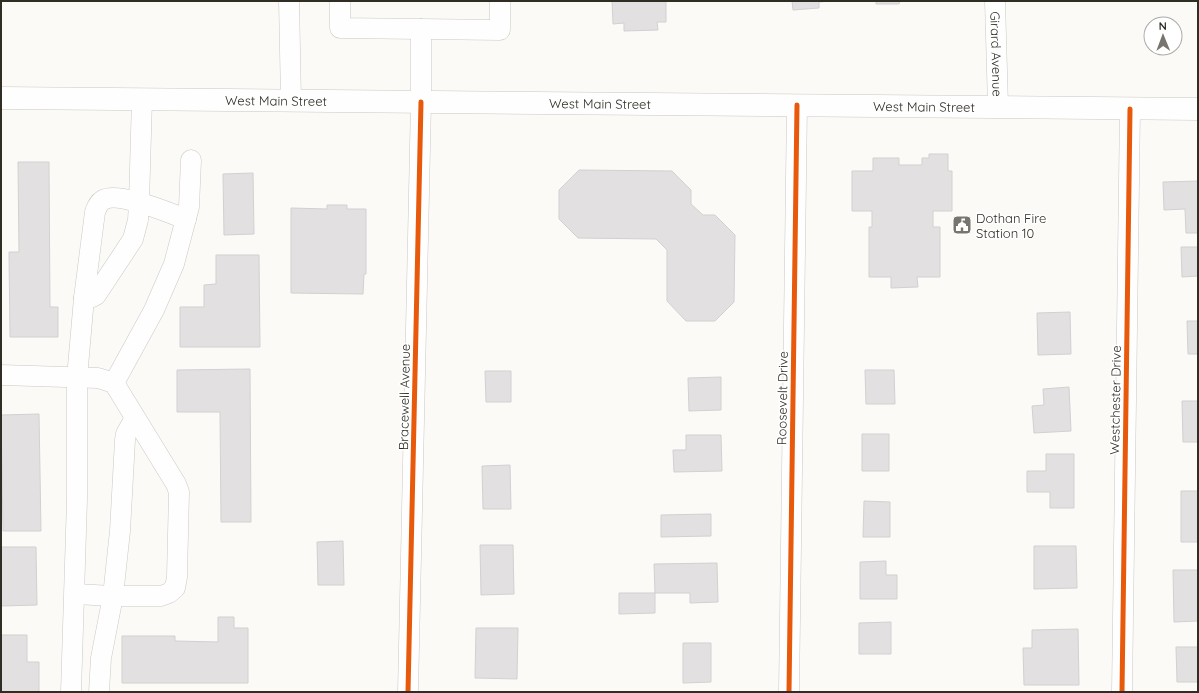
<svg xmlns="http://www.w3.org/2000/svg" width="1199" height="693" font-family="Quicksand,sans-serif">
	<rect width="100%" height="100%" fill="#fbfaf6"/>
	<!-- building -->
	<path fill="#e3e0e1" stroke="#d3d0d1" d="M612 1H666V22H657L658 30 624 31V23L613 24Z
		M792 1H832L819 2V8L793 10Z
		M876 1H900L899 4H876Z
		M929 154H948V171H952V211H933V227H940V277H917L918 287 891 288V277H869V227H872V211H852V171H873V158H899V165H922V158H929Z
		M18 162H49L50 307H58V337H10L9 252H19Z
		M579 170 672 171 691 190V204L703 215H715L735 235 734 302 715 321H686L667 301V250L656 239 578 238 559 219V190Z
		M253 173 254 234 224 235 223 174Z
		M1198 181V233H1186L1185 209 1164 210 1163 182Z
		M327 205H347V209H366V274H364L363 294 291 293V208L327 209Z
		M1181 247H1198V276L1182 277Z
		M216 255H259L260 347H180V307H204V285L216 284Z
		M1070 312 1071 354 1038 355 1037 313Z
		M1187 321H1198V354H1188Z
		M250 369 251 522H221L220 412H177V370Z
		M865 370H894L895 404H866Z
		M485 371H511V402H486Z
		M721 377V410L689 411 688 378Z
		M1069 387 1071 431 1034 433 1032 406 1044 405 1043 389Z
		M1182 401H1198V442H1183Z
		M39 414 41 531H3L1 415Z
		M862 434H889V471H862Z
		M686 435H721L722 471 674 472 673 450H686Z
		M1046 454H1074V508H1050V492H1027V471H1046Z
		M510 465 511 509H483L482 466Z
		M1181 491H1198V542H1181Z
		M864 501 890 502V537H863Z
		M711 514V536L661 537V515Z
		M343 541 344 585H318L317 542Z
		M480 545H513L514 594 481 595Z
		M1034 546H1076L1077 588 1034 589Z
		M1 547H36L37 605 1 606Z
		M886 561V575H897V599H860V562Z
		M717 563 718 602 690 603V593H655V613L619 614V593H655L654 564Z
		M1173 570H1198V621L1174 622Z
		M218 617H234V628H248V683H122V636H175V641L218 642Z
		M891 622V654H859V623Z
		M476 628H518L517 679 475 678Z
		M1078 629 1079 685H1024L1023 648H1032V630Z
		M1 635H27V662H39V692H1Z
		M683 643H711V682L683 683Z
		M1176 647H1198V682H1177Z"/>
	<g fill="none" stroke-linecap="round" stroke-linejoin="round">
		<!-- minor casing -->
		<g stroke="#cac8c3" stroke-width="21">
			<g id="minor">
				<path d="M289 1 291 100"/>
				<path d="M340 1V28L500 30V1"/>
				<path id="s1" d="M995 1 998 106"/>
				<path d="M84 298 92 297 96 295 133 239 138 220 139 203 142 99"/>
				<path d="M1 375 98 378 114 383 176 484 179 492 177 577 175 588 169 593 161 596H113L75 594"/>
				<path d="M114 383 154 310 174 264 189 207 191 160"/>
				<path d="M71 692 77 499V378L84 298 95 212C97 207 98 203 103 200 118 191 169 213 186 219"/>
				<path d="M99 692 101 658 113 596 120 531 125 440 126 434 135 418"/>
				<path d="M408 692 421 102V29"/>
				<path d="M789 692 797 105"/>
				<path d="M1122 692 1130 109"/>
			</g>
		</g>
		<!-- major casing -->
		<g stroke="#cac8c3" stroke-width="23">
			<g id="major">
				<path id="s2" d="M1 98 1198 109"/>
			</g>
		</g>
		<!-- minor -->
		<use href="#minor" stroke="#fefefe" stroke-width="20"/>
		<!-- major -->
		<use href="#major" stroke="#fefefe" stroke-width="22"/>
		<!-- cycleway casing -->
		<g stroke="#fff" stroke-width="8">
			<path id="cycleway" d="M408 692 421 102
				M789 692 797 105
				M1122 692 1130 109"/>
		</g>
		<!-- cycleway -->
		<use href="#cycleway" stroke="#e8590c" stroke-width="5"/>
	</g>
	<!-- icons -->
	<defs>
		<g id="civic-square" transform="scale(1)"><rect x="-9" y="-9" width="18" height="18" rx="4" fill="#77756e" stroke="#fff"/><path d="M-.6-6.5H3V-4.5H.6V-3L4-1V1h2V6H-6V1h2V-1L-.6-3ZM-1.2 2.5V6h2.4V2.5Z" fill="#fff"/></g>
	</defs>
	<g fill-rule="evenodd">
		<use href="#civic-square" x="962" y="225"/>
	</g>
	<g text-anchor="middle" dominant-baseline="central" stroke-width="3" stroke-linejoin="round" paint-order="stroke">
		<!-- street labels -->
		<g font-size="13" fill="#302d25" stroke="#fff">
			<text stroke="none"><textPath href="#s1" startOffset="53">Girard Avenue</textPath></text>
			<text stroke="none"><textPath href="#s2" startOffset="275">West Main Street</textPath></text>
			<text stroke="none"><textPath href="#s2" startOffset="599">West Main Street</textPath></text>
			<text stroke="none"><textPath href="#s2" startOffset="923">West Main Street</textPath></text>
			<text transform="translate(404 397) rotate(-89)">Bracewell Avenue</text>
			<text transform="translate(782 398) rotate(-89)">Roosevelt Drive</text>
			<text transform="translate(1115 400) rotate(-89)">Westchester Drive</text>
		</g>
		<!-- poi labels -->
		<g font-size="13" fill="#302d25" stroke="#fff" text-anchor="start">
			<text x="976" y="218">Dothan Fire<tspan x="976" dy="15">Station 10</tspan></text>
		</g>
	</g>
	<!-- border -->
	<rect width="1199" height="693" fill="none" stroke="#302d25" stroke-width="4"/>
	<!-- north arrow -->
	<g transform="translate(1163 36) rotate(359)"><circle r="19" fill="#ffffff" stroke="#acaba8"/>
	<path d="M0-3L7 15L0 10L-7 15Z" fill="#77756e"/>
	<text y="-6" font-size="11" font-weight="bold" text-anchor="middle" fill="#302d25">N</text>
	</g>
</svg>
